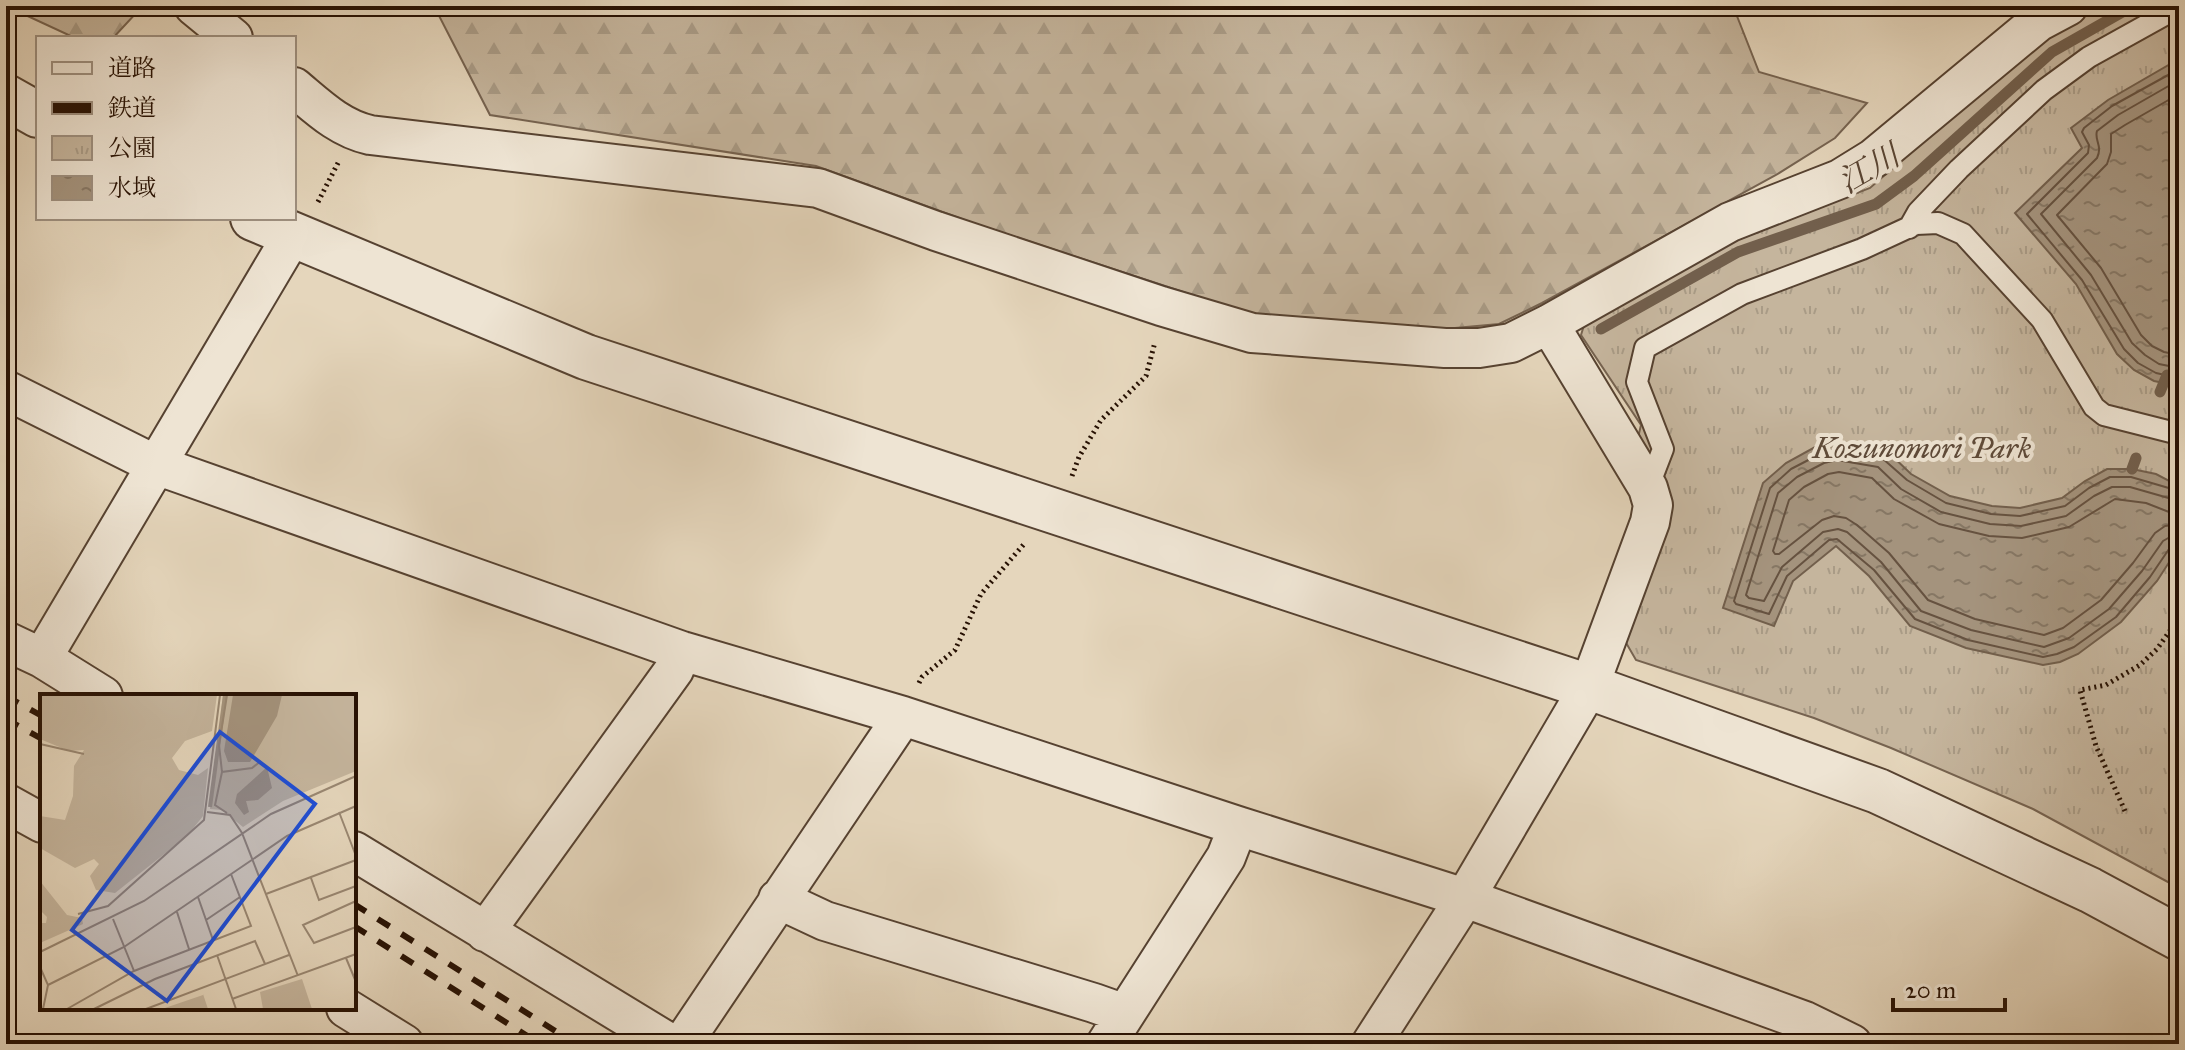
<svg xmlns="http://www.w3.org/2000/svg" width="2185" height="1050" font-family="'IM FELL Great Primer','Noto Serif JP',serif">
	<defs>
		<pattern id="forest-firs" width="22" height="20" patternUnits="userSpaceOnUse" patternTransform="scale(2)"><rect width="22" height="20" fill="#c5b59d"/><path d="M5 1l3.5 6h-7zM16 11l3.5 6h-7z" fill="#a99b86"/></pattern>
		<pattern id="park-tufts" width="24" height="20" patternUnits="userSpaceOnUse" patternTransform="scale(2)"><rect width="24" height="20" fill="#c5b59d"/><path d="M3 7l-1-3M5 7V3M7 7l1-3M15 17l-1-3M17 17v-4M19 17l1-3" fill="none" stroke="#a99b86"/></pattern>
		<pattern id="water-ripples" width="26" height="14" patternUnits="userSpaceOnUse" patternTransform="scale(2)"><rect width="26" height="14" fill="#a4937d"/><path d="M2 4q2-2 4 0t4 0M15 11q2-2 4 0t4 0" fill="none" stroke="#867764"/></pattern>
	</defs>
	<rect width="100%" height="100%" fill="#e5d6bc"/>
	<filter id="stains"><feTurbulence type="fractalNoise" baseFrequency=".0025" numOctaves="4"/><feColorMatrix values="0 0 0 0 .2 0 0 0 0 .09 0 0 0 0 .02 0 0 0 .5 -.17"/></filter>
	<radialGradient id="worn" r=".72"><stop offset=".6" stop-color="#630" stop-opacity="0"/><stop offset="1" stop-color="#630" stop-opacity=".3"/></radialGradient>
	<!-- forest -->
	<path fill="url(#forest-firs)" stroke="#766350" stroke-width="2" d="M6 6H136L138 11 113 38H75Z
		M434 6H1733L1759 72 1867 103 1835 138 1776 175 1542 303 1499 324 1444 329 1275 318 1235 309 970 222 816 166 490 115Z"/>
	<!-- park -->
	<path fill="url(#park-tufts)" stroke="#766350" stroke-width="2" d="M2102 6H2179V888L2033 809 1891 748 1814 718 1636 660 1625 641 1671 505 1637 442 1641 425 1581 335 1585 322 1732 242 1870 188 2043 38Z"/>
	<!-- water -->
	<path fill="url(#water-ripples)" stroke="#725f4c" stroke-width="2" d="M2179 59V386L2154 381 2134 370 2117 354 2076 284 2015 213 2082 148 2071 128 2108 100Z
		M1837 441 1887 451 1911 474 1950 496 1992 506 2020 508 2062 498 2085 481 2107 469H2132L2156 474 2179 486V547L2157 581 2121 622 2078 654 2060 662 2043 665 1966 648 1910 626 1869 576 1836 546 1793 581 1774 626 1723 608 1763 483 1786 463 1817 446Z"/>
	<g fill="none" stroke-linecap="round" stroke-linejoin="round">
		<!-- shore -->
		<path stroke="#665240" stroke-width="2" d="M2179 69 2112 106 2084 128 2082 132 2089 145 2088 153 2027 214 2082 280 2124 349 2138 363 2156 373 2179 378
			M2179 80 2118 115 2097 131C2094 140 2103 146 2097 158L2041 214 2091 275 2132 343 2145 355 2159 364 2179 368
			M2179 94 2125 125 2111 134V152L2107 164 2057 215 2101 268 2141 335 2152 346 2164 352 2179 355
			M2179 491 2131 477H2110L2089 488 2065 506 2020 516 1991 514 1946 503 1907 480 1882 458 1836 449 1820 454 1791 469 1770 488 1734 601 1736 604 1769 614 1787 576 1829 540 1837 539 1874 570 1915 619 1968 640 2043 657 2057 654 2074 647 2116 617 2150 577 2169 549 2179 546
			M2179 501 2130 487H2112L2094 496 2066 516 2021 526 1990 524 1941 512 1901 489 1878 467 1837 460 1824 463 1797 477 1778 493 1746 595 1749 598 1764 601 1782 567 1823 532 1838 529 1847 532 1881 562 1921 611 1971 630 2044 647 2069 638 2109 609 2142 571 2163 541 2170 537 2179 536
			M2179 513 2169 512 2146 503 2115 499 2069 527 2022 538 1989 536 1939 524 1894 499 1872 478 1839 472 1828 474 1804 487 1789 500 1773 551 1775 554H1779L1822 520 1834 516 1846 518 1857 525 1889 553 1928 600 1975 619 2044 635 2063 628 2101 600 2133 563 2155 533 2165 526 2179 524"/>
		<!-- stream -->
		<path stroke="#725f4c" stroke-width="11" d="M1601 329 1738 252 1876 204 1914 176 2052 52 2133 6
			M2160 392 2167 375
			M2132 469 2136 458"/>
		<!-- service casing -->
		<g stroke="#564231" stroke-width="24">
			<path id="service" d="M1909 228 1918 212 1959 169 2044 90 2089 57 2179 7
				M1648 488 1663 449 1637 382 1645 348 1742 294 1862 249 1916 224 1938 223 1963 234 2042 320 2094 407 2104 415 2179 434"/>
		</g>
		<!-- minor casing -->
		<g stroke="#564231" stroke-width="42">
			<path id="minor" d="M194 6 233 38
				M294 87C318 107 339 128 370 135L818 188 936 231 1161 306 1252 333 1445 348H1479L1511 343 1549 324 1730 222 1840 179 1874 158 2038 22 2068 6
				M6 390 156 465 682 651 903 716 1238 826 1465 898 1805 1021 1852 1044
				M6 641 42 658 103 696
				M42 658 292 236
				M6 803 42 823
				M354 851 671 1044
				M778 899 825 921 1094 1003 1125 1014
				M485 932 674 670 682 651
				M346 1008 404 1044
				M682 1044 903 716
				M1106 1044 1226 857 1238 826
				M1371 1044 1465 898 1589 687 1650 522 1653 505 1648 488 1549 324"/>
		</g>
		<!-- tertiary casing -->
		<g stroke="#564231" stroke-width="48">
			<path id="tertiary" d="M6 97 38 115
				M253 218 586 357 1589 687 1878 791 2090 890 2179 938"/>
		</g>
		<!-- path -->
		<path stroke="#271103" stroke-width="5" stroke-dasharray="2 4" stroke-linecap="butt" d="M318 202 339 161
			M1072 476 1079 457 1101 420 1146 376 1155 342
			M919 683 922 677 955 650 981 594 1024 544
			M2125 811 2096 746 2080 690 2106 685 2140 665 2157 649 2179 618"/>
		<!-- service -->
		<use href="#service" stroke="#eee4d3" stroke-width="20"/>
		<!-- minor -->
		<use href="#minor" stroke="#eee4d3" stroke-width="38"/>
		<!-- tertiary -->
		<use href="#tertiary" stroke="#eee4d3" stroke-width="44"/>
		<!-- rail -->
		<path stroke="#271103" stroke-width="6" stroke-dasharray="14 14" stroke-linecap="butt" d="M6 696 42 716
			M6 719 42 739
			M354 904 576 1044
			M354 926 540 1044"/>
	</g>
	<g text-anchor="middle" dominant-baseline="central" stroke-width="8" stroke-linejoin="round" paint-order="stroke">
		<!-- park labels -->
		<g font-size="30" font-style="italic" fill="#5e4a39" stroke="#eee4d3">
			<text x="1922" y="448">Kozunomori Park</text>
		</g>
		<!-- water labels -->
		<g font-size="32" font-style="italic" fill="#594534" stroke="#eee4d3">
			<text transform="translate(1869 169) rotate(-30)">江川</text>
		</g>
	</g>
	<!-- overview -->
	<g transform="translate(40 694)">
		<rect width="316" height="316" fill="#e5d6bc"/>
		<path d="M163 300 168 315H122L163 301Z" fill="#c5b59d"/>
		<path d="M0 1H177L172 37 145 47 132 64 139 76 158 81 168 74 163 122 147 142 75 199 56 196 50 182 59 170 54 165 35 174 0 154V122L25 126 33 102 34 72 44 56 29 57 0 45ZM0 187 27 221 42 224 43 230 0 249V229H6L7 223 0 216ZM262 285 272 315H223L220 298Z" fill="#c5b59d"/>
		<path d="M183 1H316V77L243 107 203 133 182 116 170 115Z" fill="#c5b59d"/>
		<path d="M193 1H242L237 22 210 68H188L184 57ZM227 73 232 94 218 106 206 107 209 118 204 121 195 109 197 100Z" fill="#a4937d"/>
		<path fill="none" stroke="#a4937d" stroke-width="4" d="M170 113 185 1"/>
		<path fill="none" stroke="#998772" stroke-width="2" d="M0 50 44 60M182 78 179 51 187 1M167 118 190 121 202 139 258 282M299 118 316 162M187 119 175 111 182 78 212 74 221 67M271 184 279 206 316 192M226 200 316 166M158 203 173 246M316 207 263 231 274 249 316 233M137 218 149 255M38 220 68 212 164 126 180 1M73 225 94 277M166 226 200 203M0 258 104 207 231 120 316 82M177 261 196 315M306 264 316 288M0 273 8 291 3 315M8 291 84 253 247 142 316 112M192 305 316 260M27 315 94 277 211 232 191 180M54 315 115 285 215 247 225 270M106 315 249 261"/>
		<path fill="#1d4ed8" fill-opacity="0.15" stroke="#1d4ed8" stroke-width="4" d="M180 38 275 110 127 307 32 236Z"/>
		<rect width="316" height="316" fill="none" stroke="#271103" stroke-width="4"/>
	</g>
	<!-- margin -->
	<rect width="2185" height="1050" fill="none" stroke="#e5d6bc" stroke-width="32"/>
	<rect x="8" y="8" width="2169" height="1034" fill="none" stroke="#271103" stroke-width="4"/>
	<rect x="16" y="16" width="2153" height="1018" fill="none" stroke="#271103" stroke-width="2"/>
	<!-- legend -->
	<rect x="36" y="36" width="260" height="184" fill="#eee4d3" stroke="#9e9080" stroke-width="2"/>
	<rect x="52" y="62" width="40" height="12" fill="#eee4d3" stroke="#9e9080" stroke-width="2"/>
	<text x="108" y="76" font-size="24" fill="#271103">道路</text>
	<rect x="52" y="102" width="40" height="12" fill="#271103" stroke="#9e9080" stroke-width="2"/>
	<text x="108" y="116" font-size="24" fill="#271103">鉄道</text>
	<rect x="52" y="136" width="40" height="24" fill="url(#park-tufts)" stroke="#9e9080" stroke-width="2"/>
	<text x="108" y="156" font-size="24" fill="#271103">公園</text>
	<rect x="52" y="176" width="40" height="24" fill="url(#water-ripples)" stroke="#9e9080" stroke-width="2"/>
	<text x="108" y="196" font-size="24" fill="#271103">水域</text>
	<!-- scale -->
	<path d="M1893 998v12h112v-12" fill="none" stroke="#271103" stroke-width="4"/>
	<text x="1905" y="998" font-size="24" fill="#271103" stroke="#eee4d3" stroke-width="6" paint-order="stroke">20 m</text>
	<rect width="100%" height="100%" filter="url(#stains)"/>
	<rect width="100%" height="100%" fill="url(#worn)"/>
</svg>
